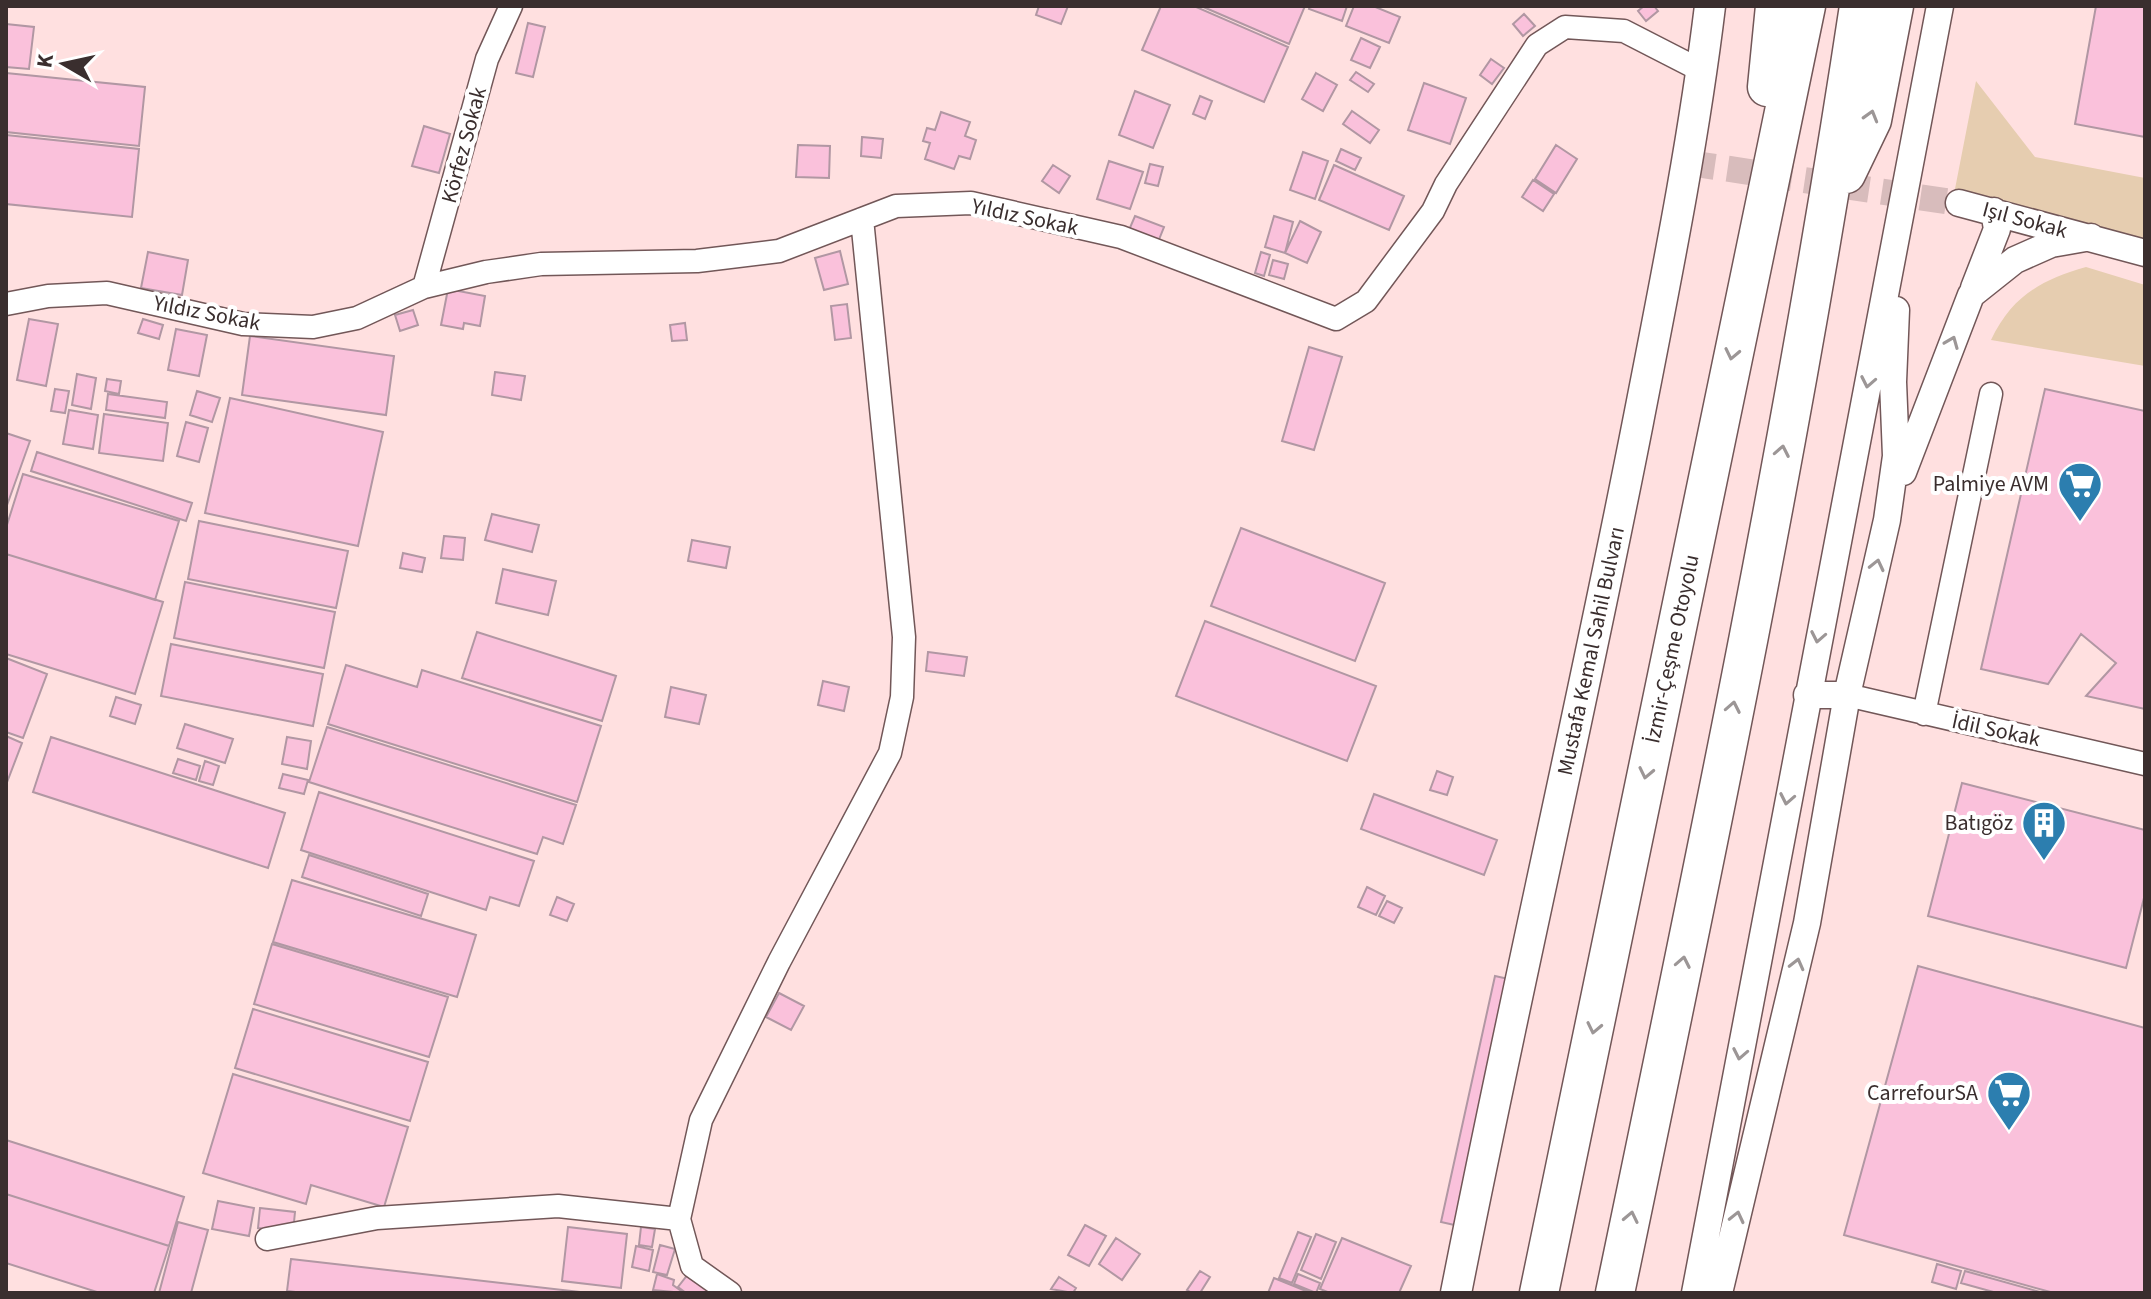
<svg xmlns="http://www.w3.org/2000/svg" width="2151" height="1299" font-family="'Source Sans 3',sans-serif">
	<rect width="100%" height="100%" fill="#ffe0e0"/>
	<!-- green -->
	<path fill="#e6cdb0" d="M1976 81 2035 157 2145 178V241L1954 194Z
		M2086 267 2145 285V366L1991 340C2012 296 2041 280 2086 267Z"/>
	<!-- building -->
	<path fill="#fac1db" stroke="#b197a3" stroke-width="2" d="M1039 6H1068L1061 24 1036 15Z
		M1161 6H1194L1288 47 1264 102 1142 50Z
		M1201 6H1305L1289 44Z
		M1310 6H1347L1342 21 1309 9Z
		M1354 6H1373L1400 17 1389 43 1346 26Z
		M1644 6H1654L1658 11 1646 21 1638 11Z
		M2096 6H2145V137L2075 124Z
		M1524 14 1535 26 1523 36 1513 24Z
		M528 23 545 27 533 77 516 73Z
		M6 24 34 27 29 69 6 67Z
		M1361 38 1380 47 1370 68 1351 60Z
		M1491 59 1504 68 1492 84 1480 75Z
		M1356 72 1374 84 1368 92 1350 80Z
		M6 73 145 87 139 146 6 132Z
		M1316 73 1337 85 1323 111 1302 99Z
		M1424 83 1466 98 1450 144 1408 130Z
		M1135 91 1170 105 1153 148 1119 135Z
		M1200 96 1212 101 1205 119 1193 114Z
		M1352 111 1379 130 1370 143 1343 124Z
		M941 112 970 122 965 136 976 140 970 159 959 156 954 169 925 159 930 143 923 141 927 128 935 130Z
		M424 126 450 134 439 173 412 166Z
		M6 135 139 149 132 217 6 204Z
		M862 137 883 139 881 158 861 156Z
		M798 145 830 146 829 178 796 177Z
		M1556 145 1577 159 1556 193 1535 179Z
		M1341 149 1361 158 1355 170 1336 161Z
		M1303 152 1328 161 1315 199 1290 190Z
		M1109 161 1143 172 1130 209 1097 199Z
		M1150 164 1163 167 1158 186 1145 183Z
		M1053 165 1070 176 1059 193 1042 181Z
		M1334 165 1404 196 1389 230 1319 200Z
		M1533 180 1554 194 1543 211 1522 197Z
		M1135 216 1164 227 1158 242 1129 230Z
		M1274 216 1293 222 1285 253 1265 247Z
		M1300 221 1321 232 1307 263 1285 253Z
		M840 251 848 284 824 290 815 258Z
		M148 252 188 260 182 295 141 288Z
		M1261 252 1270 255 1264 276 1255 273Z
		M1273 260 1288 264 1284 279 1269 275Z
		M448 289 485 296 480 326 464 323 463 329 441 325Z
		M847 304 851 338 835 340 831 306Z
		M413 310 418 325 400 331 395 315Z
		M29 319 58 324 46 386 17 380Z
		M143 319 163 325 159 339 138 333Z
		M685 323 687 340 672 341 670 325Z
		M176 329 207 335 199 376 168 370Z
		M250 336 394 356 386 415 242 395Z
		M1309 347 1342 357 1314 450 1282 441Z
		M495 372 525 376 521 400 492 395Z
		M77 374 96 378 91 409 72 405Z
		M107 379 121 381 119 394 105 391Z
		M55 389 69 391 65 413 51 411Z
		M2045 389 2145 411V709L2086 696 2116 663 2081 634 2048 684 1981 669Z
		M197 391 220 398 212 422 190 415Z
		M108 394 167 402 165 418 106 410Z
		M230 398 383 432 358 546 205 513Z
		M69 410 98 415 93 449 63 444Z
		M104 414 168 423 163 461 99 453Z
		M186 422 208 428 199 462 177 456Z
		M6 433 30 441 6 508Z
		M37 452 192 503 186 521 31 471Z
		M23 474 179 521 155 600 6 554V528Z
		M492 514 539 525 532 552 485 540Z
		M199 521 348 551 336 608 188 579Z
		M1241 528 1385 583 1355 661 1211 606Z
		M444 536 465 538 463 560 441 558Z
		M692 540 730 547 726 568 688 561Z
		M403 553 425 558 422 572 400 568Z
		M6 554 163 602 135 694 6 654Z
		M503 569 556 581 548 615 496 603Z
		M185 582 335 612 324 668 174 638Z
		M1205 621 1376 686 1347 761 1176 696Z
		M477 632 616 676 602 721 462 678Z
		M171 644 323 674 313 726 161 696Z
		M928 652 967 657 964 676 926 671Z
		M6 658 47 674 23 738 6 732Z
		M346 665 417 687 422 670 601 726 577 802 328 724Z
		M823 681 849 687 844 711 818 705Z
		M671 687 706 695 699 724 665 717Z
		M116 697 141 705 135 724 110 716Z
		M185 724 233 739 225 763 177 748Z
		M327 727 576 805 563 844 543 837 537 854 309 782Z
		M6 736 22 743 6 785Z
		M51 737 285 813 268 868 33 792Z
		M287 737 311 741 307 769 282 764Z
		M178 759 200 766 196 780 173 773Z
		M205 761 219 766 213 785 199 781Z
		M1437 771 1453 777 1447 795 1430 790Z
		M283 774 308 780 304 794 279 788Z
		M1962 783 2145 830V894L2126 968 1928 916Z
		M319 792 534 861 519 906 490 897 486 910 301 850Z
		M1374 794 1497 840 1484 875 1361 829Z
		M309 855 428 894 421 916 302 877Z
		M292 880 476 935 457 997 273 942Z
		M1367 887 1385 896 1376 915 1358 907Z
		M557 897 574 904 567 921 550 915Z
		M1387 901 1402 908 1394 923 1379 916Z
		M272 944 448 997 429 1057 254 1004Z
		M1918 966 2145 1028V1293H2054L1844 1235Z
		M1495 976 1513 980 1459 1226 1441 1222Z
		M779 993 804 1006 791 1030 766 1017Z
		M253 1009 428 1062 410 1121 235 1068Z
		M233 1074 408 1127 384 1207 311 1185 306 1204 203 1173Z
		M6 1140 184 1197 169 1246 6 1194Z
		M6 1194 169 1246 154 1293H100L6 1263Z
		M218 1201 254 1208 249 1236 212 1229Z
		M260 1208 295 1212 293 1232 258 1228Z
		M178 1222 208 1230 191 1293H159Z
		M1085 1225 1106 1236 1089 1266 1068 1255Z
		M568 1227 627 1234 621 1288 562 1281Z
		M641 1227 655 1229 652 1247 639 1245Z
		M1298 1232 1311 1237 1292 1283 1279 1278Z
		M1316 1234 1336 1242 1321 1279 1301 1270Z
		M1116 1238 1140 1254 1122 1280 1099 1264Z
		M1342 1238 1411 1266 1399 1293H1330L1320 1289Z
		M660 1245 675 1249 667 1275 653 1272Z
		M636 1246 653 1250 649 1271 632 1267Z
		M291 1259 589 1293H304L287 1291Z
		M1937 1264 1961 1271 1956 1289 1932 1282Z
		M692 1269 725 1293H686L678 1287Z
		M1200 1271 1210 1277 1200 1293H1192L1187 1290Z
		M1965 1271 2040 1292V1293H1997L1961 1283Z
		M657 1274 674 1280 673 1285 684 1293 653 1290Z
		M1298 1274 1320 1283 1316 1293 1294 1284Z
		M1059 1277 1076 1288 1073 1293 1051 1289Z
		M1274 1278 1311 1293H1268Z"/>
	<g fill="none" stroke-linecap="round" stroke-linejoin="round">
		<!-- tertiary-tunnel -->
		<path stroke="#d8bcbc" stroke-width="26" stroke-dasharray="26 13" stroke-linecap="butt" d="M1689 163 1959 203"/>
		<!-- minor casing -->
		<g stroke="#725758" stroke-width="25">
			<path id="minor" d="M424 287 487 59 511 6
				M6 304 48 296 107 293 243 324 313 327 357 318 424 287 486 272 541 264 697 261 779 251 896 206 971 203 1121 237 1336 319 1366 301 1433 211 1446 184 1537 45 1565 27 1624 31 1702 71
				M1847 695 2145 764
				M1924 714 1991 394
				M267 1239 377 1218 558 1206 679 1219
				M730 1293 692 1266 679 1219 701 1120 779 962 890 753 902 697 904 637 862 219"/>
		</g>
		<!-- tertiary casing -->
		<g stroke="#725758" stroke-width="29">
			<path id="tertiary" d="M1959 203 2145 253
				M1974 288 1997 229 1994 211
				M1903 472 1971 295 2015 260 2051 244 2091 237
				M1847 695 1887 520 1896 456 1893 382 1896 310
				M1695 1293 1940 6
				M1719 1293 1807 923 1847 695H1807"/>
		</g>
		<!-- secondary casing -->
		<g stroke="#725758" stroke-width="33">
			<path id="secondary" d="M1456 1293C1513 1002 1581 713 1638 422 1665 283 1693 146 1710 6"/>
		</g>
		<!-- motorway casing -->
		<g stroke="#725758" stroke-width="41">
			<path id="motorway" d="M1767 87 1775 6
				M1846 174 1872 120 1894 6
				M1539 1293 1806 6
				M1615 1293C1704 866 1794 437 1859 6"/>
		</g>
		<!-- minor -->
		<use href="#minor" stroke="#fff" stroke-width="22"/>
		<!-- tertiary -->
		<use href="#tertiary" stroke="#fff" stroke-width="26"/>
		<!-- secondary -->
		<use href="#secondary" stroke="#fff" stroke-width="30"/>
		<!-- motorway -->
		<use href="#motorway" stroke="#fff" stroke-width="38"/>
	</g>
	<!-- one-way arrows -->
	<defs><path id="oneway-chevron" d="M-2-3.5L2.5 0L-2 3.5" fill="none" stroke-width="1.6" stroke-linecap="round" stroke-linejoin="round" transform="scale(2)"/></defs>
	<g stroke="#9c9696">
		<use href="#oneway-chevron" transform="translate(1871 116) rotate(-74)"/>
		<use href="#oneway-chevron" transform="translate(1952 342) rotate(-68)"/>
		<use href="#oneway-chevron" transform="translate(1732 354) rotate(102)"/>
		<use href="#oneway-chevron" transform="translate(1868 382) rotate(101)"/>
		<use href="#oneway-chevron" transform="translate(1782 451) rotate(-79)"/>
		<use href="#oneway-chevron" transform="translate(1877 565) rotate(-77)"/>
		<use href="#oneway-chevron" transform="translate(1818 637) rotate(101)"/>
		<use href="#oneway-chevron" transform="translate(1733 707) rotate(-79)"/>
		<use href="#oneway-chevron" transform="translate(1646 773) rotate(102)"/>
		<use href="#oneway-chevron" transform="translate(1787 799) rotate(101)"/>
		<use href="#oneway-chevron" transform="translate(1683 962) rotate(-79)"/>
		<use href="#oneway-chevron" transform="translate(1797 964) rotate(-76)"/>
		<use href="#oneway-chevron" transform="translate(1594 1028) rotate(102)"/>
		<use href="#oneway-chevron" transform="translate(1740 1054) rotate(101)"/>
		<use href="#oneway-chevron" transform="translate(1631 1217) rotate(-78)"/>
		<use href="#oneway-chevron" transform="translate(1737 1217) rotate(-77)"/>
	</g>
	<!-- icons -->
	<defs>
		<g id="supermarket-pin" transform="scale(2.3)"><path d="M0 17L-7.5 6A9.5 9.5 0 1 1 7.5 6Z" fill="#2c7eaf" stroke="#fff"/><path d="M-6-5.5h2.5l.6 2H6L4.5 2H-2.5L-4.4-4H-6ZM-1.5 3.2a1.3 1.3 0 1 0 .1 0ZM3 3.2a1.3 1.3 0 1 0 .1 0Z" fill="#fff"/></g>
		<g id="building-pin" transform="scale(2.3)"><path d="M0 17L-7.5 6A9.5 9.5 0 1 1 7.5 6Z" fill="#2c7eaf" stroke="#fff"/><path d="M-4-6H4V6H1V3H-1V6H-4ZM-2.5-4.3h1.7v1.8h-1.7ZM.8-4.3h1.7v1.8H.8ZM-2.5-1h1.7V.8h-1.7ZM.8-1h1.7V.8H.8Z" fill="#fff"/></g>
	</defs>
	<g fill-rule="evenodd">
		<use href="#supermarket-pin" x="2080" y="484"/>
		<use href="#building-pin" x="2044" y="823"/>
		<use href="#supermarket-pin" x="2009" y="1093"/>
	</g>
	<g text-anchor="middle" dominant-baseline="central" stroke-width="8" stroke-linejoin="round" paint-order="stroke">
		<!-- street labels -->
		<g font-size="22" fill="#3a2e2e" stroke="#fff">
			<text transform="translate(464 145) rotate(-75)">Körfez Sokak</text>
			<text transform="translate(1025 217) rotate(12)">Yıldız Sokak</text>
			<text transform="translate(2025 220) rotate(15)">Işıl Sokak</text>
			<text transform="translate(207 313) rotate(11)">Yıldız Sokak</text>
			<text transform="translate(1672 649) rotate(-78)">İzmir-Çeşme Otoyolu</text>
			<text transform="translate(1591 651) rotate(-78)">Mustafa Kemal Sahil Bulvarı</text>
			<text transform="translate(1996 730) rotate(12)">İdil Sokak</text>
		</g>
		<!-- poi labels -->
		<g font-size="22" fill="#3a2e2e" stroke="#fff" text-anchor="end">
			<text x="2049" y="484">Palmiye AVM</text>
			<text x="2013" y="823">Batıgöz</text>
			<text x="1978" y="1093">CarrefourSA</text>
		</g>
	</g>
	<!-- border -->
	<rect width="2151" height="1299" fill="none" stroke="#3a2e2e" stroke-width="16"/>
	<!-- north arrow -->
	<g transform="translate(64 64) rotate(279)" stroke="#ffffff" stroke-width="6" paint-order="stroke">
	<path d="M0-6L14 30L0 20L-14 30Z" fill="#3a2e2e"/>
	<text y="-12" font-size="22" font-weight="bold" text-anchor="middle" fill="#3a2e2e">K</text>
	</g>
</svg>
